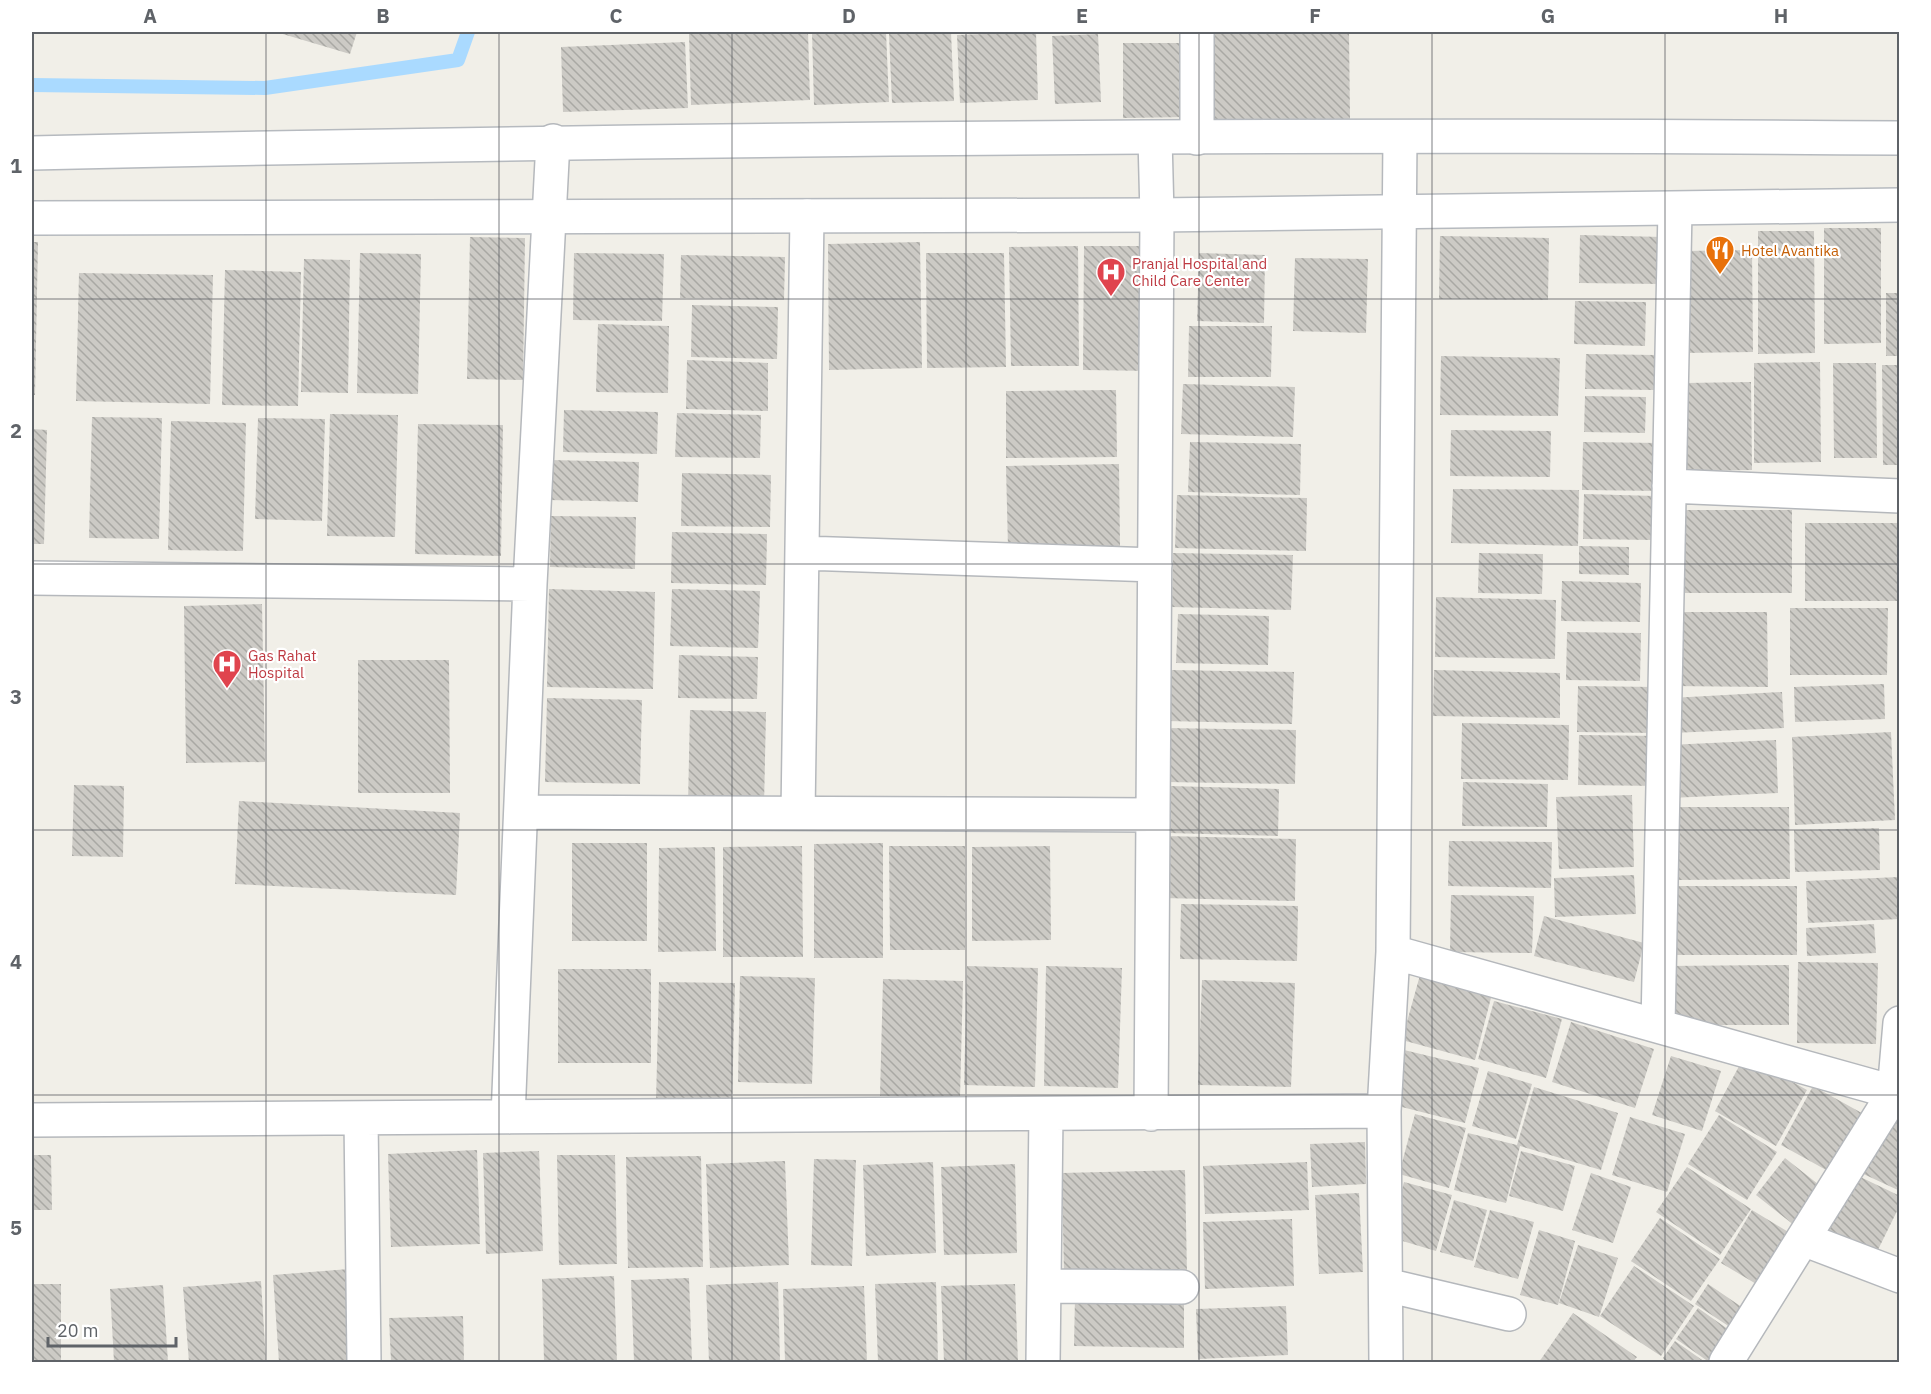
<svg xmlns="http://www.w3.org/2000/svg" width="1931" height="1394" font-family="'IBM Plex Sans',sans-serif">
	<defs>
		<pattern id="building-back-hatch" width="6" height="6" patternUnits="userSpaceOnUse" patternTransform="scale(1.5)"><rect width="6" height="6" fill="#cccac5"/><path d="M-1 5l2 2M0 0l6 6M5-1l2 2" fill="none" stroke="#a9a8a4"/></pattern>
	</defs>
	<rect width="100%" height="100%" fill="#f1efe8"/>
	<g fill="none" stroke-linecap="round" stroke-linejoin="round">
		<!-- stream -->
		<path stroke="#aadaff" stroke-width="14" d="M32 85 265 88 458 60 468 32"/>
	</g>
	<!-- building -->
	<path fill="url(#building-back-hatch)" d="M276 32H357L350 54Z
		M759 32H808L810 100 691 105 689 34Z
		M812 32H886L889 102 814 105Z
		M951 32 954 101 892 103 889 34Z
		M1036 32 1038 100 960 103 957 35Z
		M1210 32H1349L1350 119 1211 120Z
		M1098 34 1101 102 1055 104 1052 36Z
		M685 42 688 108 563 112 561 47Z
		M1123 43H1193L1192 117 1123 118Z
		M1824 228H1881V343L1824 344Z
		M1758 231H1814L1815 353 1758 354Z
		M1580 235 1663 237 1662 284 1579 283Z
		M1440 236 1549 238 1548 300 1439 299Z
		M470 237 525 238 523 380 467 379Z
		M32 242H38L35 395H32Z
		M920 242 922 368 829 370 828 244Z
		M1078 246 1079 366H1011L1009 247Z
		M1084 246H1155L1153 371 1083 370Z
		M1752 250 1753 352 1684 353V251Z
		M360 253 421 254 418 394 357 393Z
		M574 253 664 254 662 321 573 320Z
		M926 253H1004L1006 367 927 368Z
		M1199 253 1265 255 1264 323 1197 321Z
		M681 255 785 257 784 300 680 298Z
		M1295 258 1368 259 1366 333 1293 331Z
		M304 259 350 260 348 393 301 392Z
		M225 270 301 272 298 406 222 405Z
		M79 273 213 275 210 404 76 401Z
		M1886 293H1900V356H1886Z
		M1575 301 1646 302 1645 346 1574 344Z
		M692 305 778 307 777 359 691 357Z
		M598 324 669 326 668 393 596 392Z
		M1189 326H1272L1271 377H1188Z
		M1586 354 1655 355 1654 390 1585 389Z
		M1441 356 1560 358 1558 416 1440 415Z
		M687 360 768 363V411L686 409Z
		M1820 362 1821 462 1754 463V363Z
		M1833 363H1876L1877 458H1834Z
		M1882 365H1900V465H1883Z
		M1751 382 1752 470 1687 471 1686 383Z
		M1183 384 1295 387 1293 437 1181 434Z
		M1116 390 1117 457 1006 458V391Z
		M1585 396 1646 397 1645 433 1584 432Z
		M564 410 658 412 657 454 563 452Z
		M677 413 761 415 760 458 675 457Z
		M330 414 398 415 395 537 327 536Z
		M92 417 162 418 159 539 89 538Z
		M258 418 325 419 322 521 255 519Z
		M171 421 246 423 243 551 168 550Z
		M418 424 503 425 501 556 415 554Z
		M32 429 47 430 44 544H32Z
		M1451 430 1551 431 1550 477 1450 476Z
		M1190 442 1301 444 1300 495 1188 492Z
		M1583 442 1660 443 1659 491 1582 490Z
		M550 460 639 462 638 502 549 500Z
		M1119 464 1120 546 1008 548 1006 466Z
		M682 473 771 475 770 527 681 526Z
		M1453 489 1579 490 1578 546 1451 543Z
		M1584 494 1655 496 1654 540 1583 539Z
		M1177 495 1307 498 1306 551 1175 548Z
		M1685 510H1792V593H1685Z
		M551 516 636 517 635 569 550 567Z
		M1805 523H1900V601H1805Z
		M672 532 767 534 766 585 671 583Z
		M1579 546 1629 547V575L1579 574Z
		M1173 553 1293 555 1291 610 1172 607Z
		M1479 553 1543 554 1542 594 1478 593Z
		M1562 581 1641 583 1640 622 1561 621Z
		M549 589 655 592 653 689 547 687Z
		M672 589 760 591 758 648 670 646Z
		M1436 597 1556 600 1555 659 1435 657Z
		M262 604 265 762 186 763 184 606Z
		M1790 608H1888L1887 675H1790Z
		M1671 612H1767L1768 687 1671 686Z
		M1178 614 1269 616 1268 665 1176 663Z
		M1567 632 1641 633 1640 681 1566 680Z
		M679 655 758 657 757 699 678 698Z
		M358 660H449L450 793H358Z
		M1169 670 1294 672 1292 724 1167 721Z
		M1434 670 1560 673V718L1433 716Z
		M1884 684 1885 719 1795 722 1794 687Z
		M1578 686 1655 687 1654 733 1577 732Z
		M1782 692 1784 728 1672 733 1671 698Z
		M547 698 642 700 640 784 545 782Z
		M690 710 766 712 764 806 688 804Z
		M1462 723 1569 725 1568 780 1461 779Z
		M1167 728 1296 730 1295 784 1166 782Z
		M1891 732 1895 820 1795 825 1792 737Z
		M1579 735 1660 736V786L1578 785Z
		M1776 740 1778 793 1670 798 1668 745Z
		M1463 782 1548 784 1547 827 1462 826Z
		M74 785 124 786 123 857 72 856Z
		M1169 786 1279 789 1278 836 1168 833Z
		M1632 795 1634 867 1559 869 1556 797Z
		M239 801 460 813 456 895 235 884Z
		M1678 807H1789L1790 879 1679 880Z
		M1879 828 1880 870 1795 872 1794 830Z
		M1164 836 1296 839 1295 901 1162 898Z
		M1449 841 1552 842 1551 888 1448 886Z
		M572 843H647V941H572Z
		M883 843V958H814V844Z
		M802 846 803 957H723V847Z
		M889 846H965V950H890Z
		M1050 846 1051 940 972 941V847Z
		M715 847 716 951 658 952 659 848Z
		M1634 875 1636 914 1555 917 1554 878Z
		M1899 877 1900 919 1808 923 1806 881Z
		M1670 886H1797V955H1669Z
		M1451 895 1534 896 1532 953 1450 952Z
		M1181 904 1298 906 1297 961 1180 959Z
		M1544 916 1644 943 1634 982 1534 956Z
		M1874 924 1876 953 1807 956 1806 928Z
		M1798 962 1878 963 1876 1044 1797 1043Z
		M1789 965V1025H1665V966Z
		M967 966 1038 968 1035 1087 964 1085Z
		M1046 966 1122 968 1118 1088 1044 1086Z
		M558 969H651V1063H558Z
		M1420 975 1492 994 1475 1060 1402 1040Z
		M740 976 815 978 812 1084 738 1082Z
		M883 979 963 981 960 1098 880 1096Z
		M1202 980 1295 983 1291 1087 1198 1085Z
		M659 982 735 983 732 1103 656 1102Z
		M1494 1001 1562 1019 1546 1078 1478 1059Z
		M1571 1022 1654 1049 1635 1108 1552 1082Z
		M1404 1050 1479 1068 1465 1123 1390 1104Z
		M1745 1055 1807 1090 1776 1146 1715 1111Z
		M1671 1056 1721 1071 1702 1131 1652 1115Z
		M1488 1071 1532 1084 1516 1139 1472 1126Z
		M1813 1086 1869 1117 1837 1176 1781 1145Z
		M1534 1087 1618 1113 1601 1170 1520 1146 1506 1203 1454 1190 1468 1133 1517 1145Z
		M1415 1114 1466 1128 1449 1188 1399 1174Z
		M1719 1115 1777 1152 1747 1200 1688 1164Z
		M1883 1115 1900 1123V1191L1857 1171Z
		M1630 1117 1685 1134 1667 1192 1612 1175Z
		M1365 1142 1366 1184 1312 1187 1310 1144Z
		M477 1150 480 1244 391 1247 388 1154Z
		M539 1151 543 1251 486 1254 483 1153Z
		M1521 1151 1575 1166 1563 1211 1509 1196Z
		M32 1155H51L52 1210H32Z
		M557 1155H615L617 1264 559 1265Z
		M701 1156 703 1267 628 1268 626 1157Z
		M1785 1158 1828 1192 1799 1229 1756 1195Z
		M814 1159 856 1160 852 1266 811 1265Z
		M785 1161 789 1265 710 1268 706 1164Z
		M933 1162 936 1253 866 1256 863 1165Z
		M1307 1162 1309 1210 1205 1214 1203 1166Z
		M1015 1164 1017 1253 944 1255 941 1167Z
		M1687 1167 1751 1209 1720 1255 1656 1212Z
		M1185 1170 1187 1274 1064 1276 1062 1173Z
		M1591 1173 1631 1187 1613 1243 1572 1230Z
		M1852 1173 1900 1196V1205L1873 1260 1822 1236Z
		M1404 1182 1452 1195 1436 1251 1389 1237Z
		M1359 1193 1363 1272 1319 1274 1315 1195Z
		M1454 1200 1487 1210 1473 1261 1440 1252Z
		M1490 1210 1534 1222 1518 1279 1474 1267Z
		M1752 1210 1800 1239 1768 1291 1721 1263Z
		M1660 1218 1720 1259 1691 1301 1631 1261Z
		M1292 1219 1294 1286 1205 1289 1203 1222Z
		M1539 1230 1575 1241 1558 1305 1520 1295Z
		M1578 1245 1618 1258 1599 1317 1559 1303Z
		M1634 1266 1694 1306 1661 1356 1600 1316Z
		M349 1269 356 1362H279L273 1275Z
		M614 1276 617 1362H544L542 1279Z
		M689 1278 692 1362H634L631 1280Z
		M261 1281 266 1362H189L183 1287Z
		M778 1282 780 1362H709L706 1285Z
		M936 1282 938 1362H878L875 1284Z
		M32 1284H61V1362H32Z
		M1015 1284 1018 1362H944L941 1286Z
		M1708 1284 1752 1314 1739 1333 1695 1304Z
		M163 1285 168 1362H114L110 1289Z
		M864 1286 867 1362H785L783 1289Z
		M1075 1297 1184 1299V1348L1074 1346Z
		M1286 1306 1288 1355 1198 1359 1196 1309Z
		M1698 1308 1739 1337 1720 1362H1709L1676 1339Z
		M1573 1313 1637 1357 1633 1362H1539Z
		M463 1316 464 1362H391L389 1318Z
		M1675 1341 1705 1362H1666L1663 1358Z"/>
	<g fill="none" stroke-linecap="round" stroke-linejoin="round">
		<!-- street casing -->
		<g stroke="#b5b8bc" stroke-width="36">
			<path id="street" d="M1197 32V138
				M1669 486 1900 496
				M803 553 1155 565
				M32 578 530 584
				M521 812 1153 815
				M798 813 807 216
				M1393 952 1900 1094
				M1658 1026 1675 210
				M1151 1114 1157 215 1155 138
				M508 1117 530 584 553 141
				M361 1118 364 1362
				M32 1120 1384 1111
				M1803 1239 1900 1276
				M1386 1285 1509 1314
				M1044 1286 1182 1287
				M1043 1362 1046 1114
				M1386 1362 1384 1111 1393 952 1400 137
				M1726 1362 1894 1093 1900 1023"/>
		</g>
		<!-- secondary casing -->
		<g stroke="#b6babf" stroke-width="36">
			<path id="secondary" d="M32 153C654 139 1277 133 1900 138
				M32 218 1157 215 1900 205"/>
		</g>
		<!-- street -->
		<use href="#street" stroke="#fff" stroke-width="33"/>
		<!-- secondary -->
		<use href="#secondary" stroke="#fff" stroke-width="33"/>
	</g>
	<!-- grid -->
	<path fill="none" stroke="#5f6368" stroke-width="1.5" stroke-opacity="0.55" d="M266 32V1362M499 32V1362M732 32V1362M966 32V1362M1199 32V1362M1432 32V1362M1665 32V1362M32 299H1900M32 564H1900M32 830H1900M32 1095H1900"/>
	<!-- icons -->
	<defs>
		<g id="restaurant-pin" transform="scale(1.5)"><path d="M0 17L-7.5 6A9.5 9.5 0 1 1 7.5 6Z" fill="#e8710a" stroke="#fff"/><path d="M-5-6h1v4h1v-4h1v4h1v-4h1v5L-1.5 .5V6h-2V.5L-5-1ZM5-6V6H3V1.5H1.5Q1.5-4 5-6Z" fill="#fff"/></g>
		<g id="hospital-pin" transform="scale(1.5)"><path d="M0 17L-7.5 6A9.5 9.5 0 1 1 7.5 6Z" fill="#e0444e" stroke="#fff"/><path d="M-5-5h3v3.5h4V-5h3V5h-3V1.5h-4V5h-3Z" fill="#fff"/></g>
	</defs>
	<g fill-rule="evenodd">
		<use href="#restaurant-pin" x="1720" y="250"/>
		<use href="#hospital-pin" x="1111" y="272"/>
		<use href="#hospital-pin" x="227" y="664"/>
	</g>
	<g text-anchor="middle" dominant-baseline="central" stroke-width="4.5" stroke-linejoin="round" paint-order="stroke">
		<!-- food labels -->
		<g font-size="15" fill="#c56008" stroke="#fff" text-anchor="start">
			<text x="1741" y="250">Hotel Avantika</text>
		</g>
		<!-- health labels -->
		<g font-size="15" fill="#be3a42" stroke="#fff" text-anchor="start">
			<text x="1132" y="263">Pranjal Hospital and<tspan x="1132" dy="17">Child Care Center</tspan></text>
			<text x="248" y="655">Gas Rahat<tspan x="248" dy="17">Hospital</tspan></text>
		</g>
	</g>
	<!-- border -->
	<rect width="1931" height="1394" fill="none" stroke="#ffffff" stroke-width="66"/>
	<!-- scale -->
	<path d="M48 1337v9h128v-9" fill="none" stroke="#5f6368" stroke-width="3"/>
	<text x="57" y="1337" font-size="18" fill="#5f6368" stroke="#ffffff" stroke-width="4.5" paint-order="stroke">20 m</text>
	<rect x="33" y="33" width="1865" height="1328" fill="none" stroke="#5f6368" stroke-width="2"/>
	<g font-size="20" text-anchor="middle" font-weight="bold" fill="#5f6368">
		<text x="150" y="23">A</text>
		<text x="383" y="23">B</text>
		<text x="616" y="23">C</text>
		<text x="849" y="23">D</text>
		<text x="1082" y="23">E</text>
		<text x="1315" y="23">F</text>
		<text x="1548" y="23">G</text>
		<text x="1781" y="23">H</text>
		<text x="16" y="173">1</text>
		<text x="16" y="438">2</text>
		<text x="16" y="704">3</text>
		<text x="16" y="969">4</text>
		<text x="16" y="1235">5</text>
	</g>
</svg>
